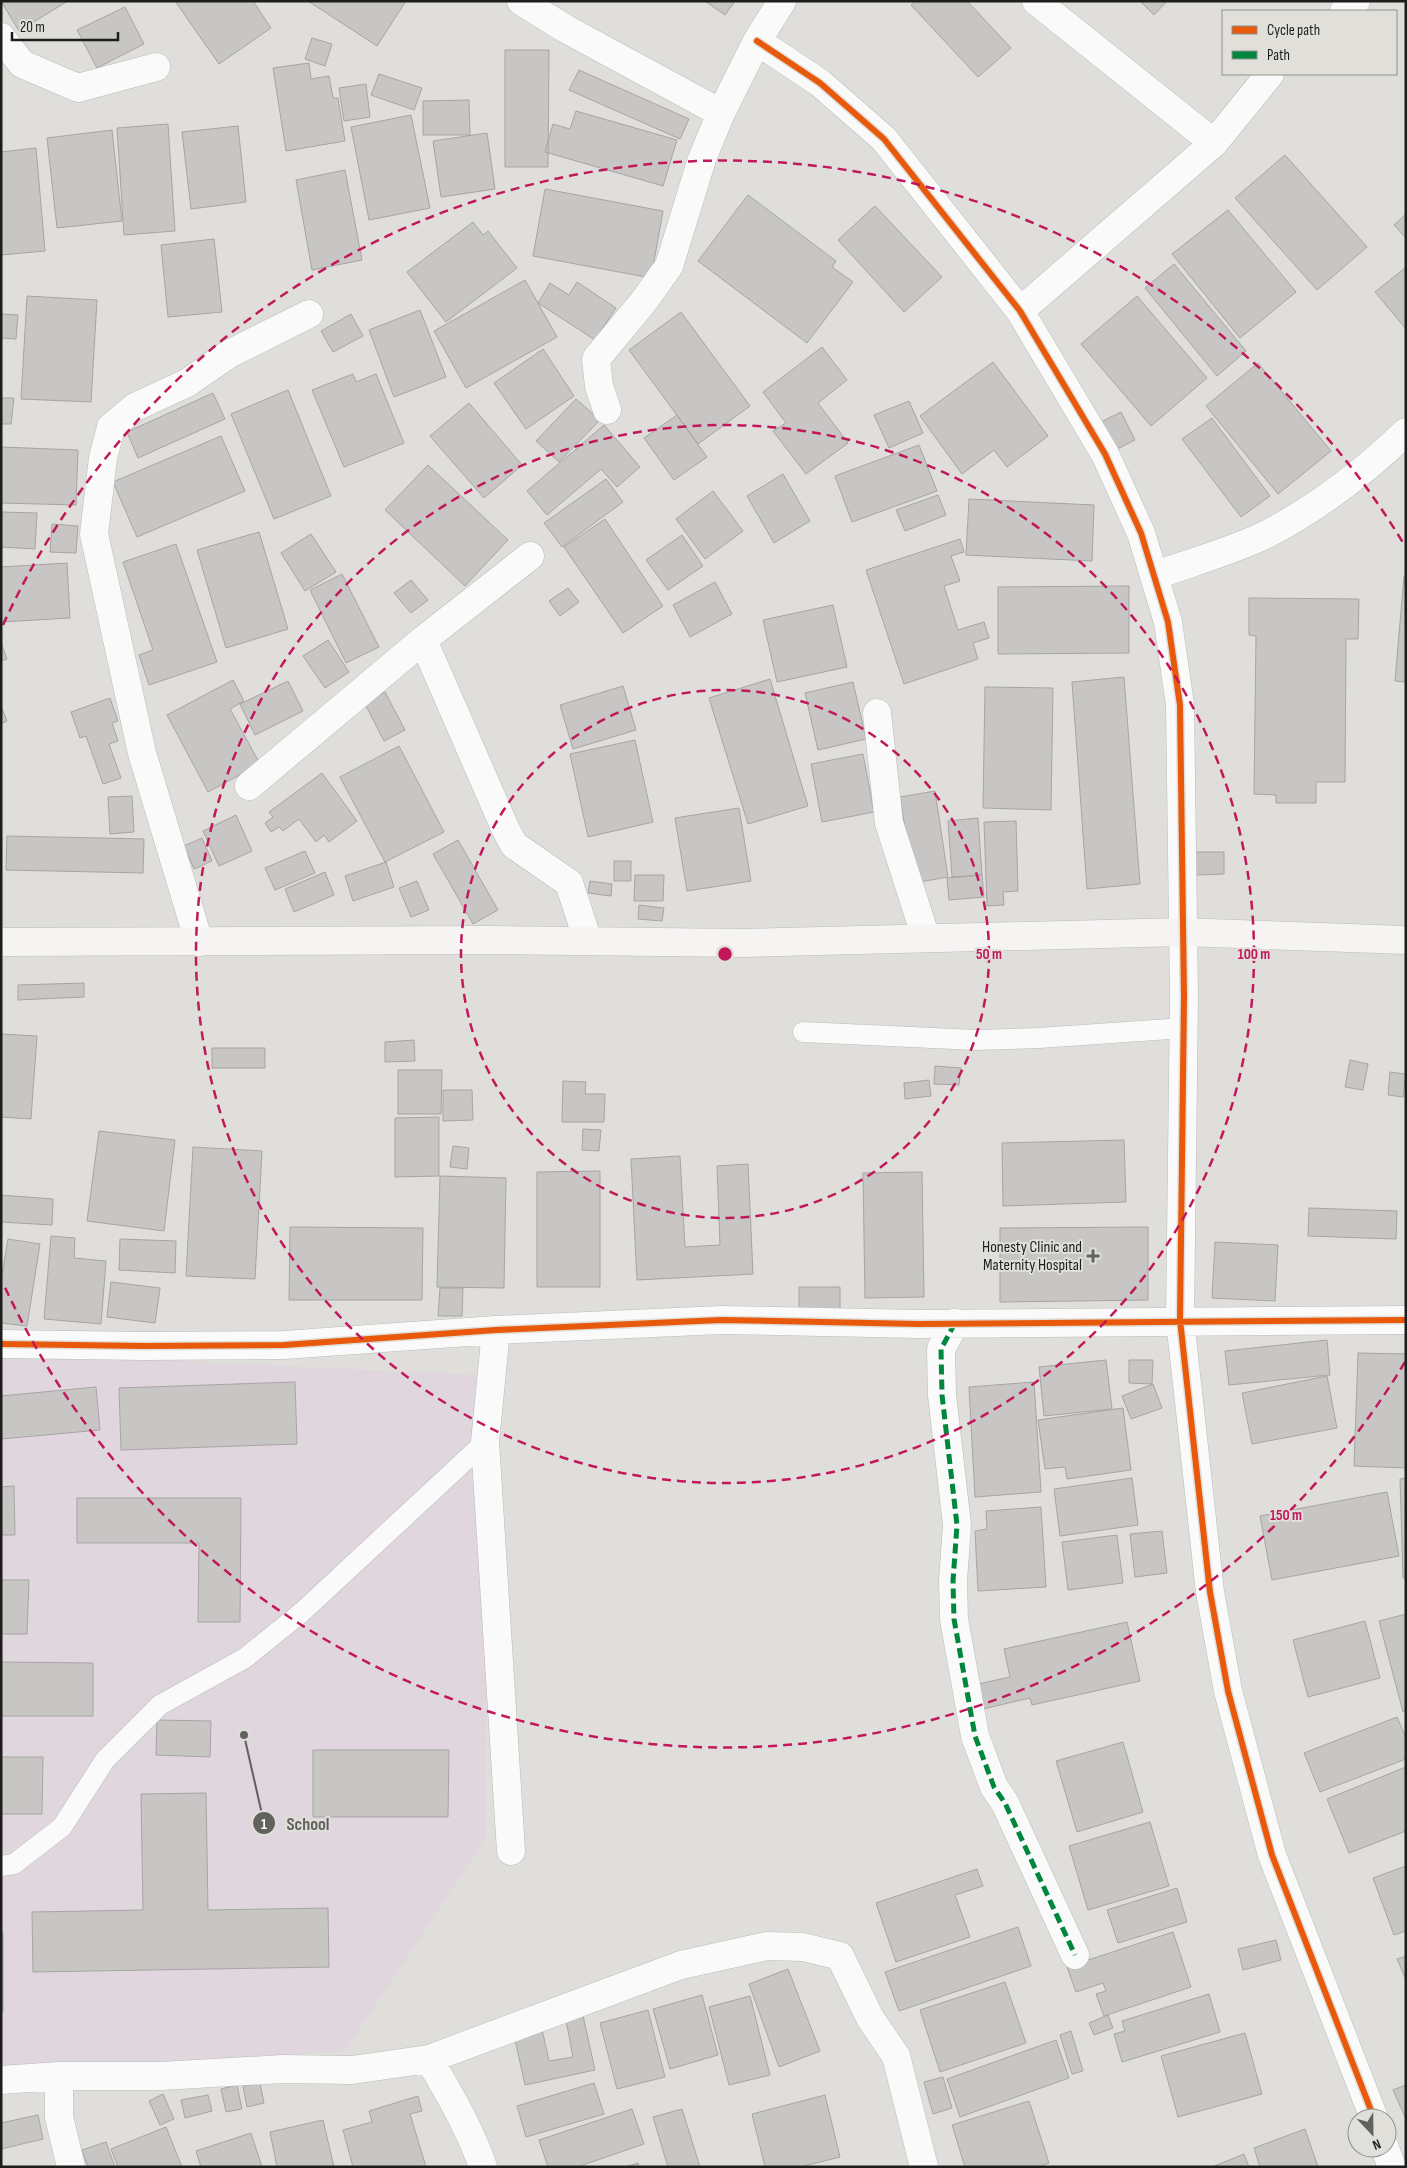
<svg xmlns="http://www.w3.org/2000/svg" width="1407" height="2168" font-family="'Sofia Sans Condensed',sans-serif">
	<rect width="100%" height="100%" fill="#dfdedb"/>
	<!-- commercial -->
	<path fill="#dfd6de" d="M1 1353 476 1375 487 1632 485 1839 345 2051 1 2074Z"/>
	<!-- building -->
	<path fill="#c8c6c4" stroke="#a7a5a3" d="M1 1H68L19 31Z
		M175 1H253L271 28 219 64Z
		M308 1H406L377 46Z
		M705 1H735L725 15Z
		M915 1H967L1011 48 978 77 911 5Z
		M1140 1H1167L1154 15Z
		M125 7 144 44 97 68 77 30Z
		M312 38 332 44 325 66 305 59Z
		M505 50H549L548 167H505Z
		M309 63 311 79 329 76 333 98H338L345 141 286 151 273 68Z
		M579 70 689 119 680 139 569 90Z
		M379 74 422 88 414 110 371 95Z
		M366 84 370 117 344 121 339 88Z
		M469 100 470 135H423V101Z
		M576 111 677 140 663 186 545 152 553 124 570 129Z
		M411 115 430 208 369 220 351 127Z
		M168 124 175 231 124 235 117 128Z
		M238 126 246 202 191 209 182 132Z
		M112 130 122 221 57 228 47 138Z
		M487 133 495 189 441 197 433 141Z
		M36 148 45 251 1 255V152Z
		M1285 155 1367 247 1317 290 1235 198Z
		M345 170 362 260 312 270 296 180Z
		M545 189 663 211 651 278 533 256Z
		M748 195 836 261 832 267 853 282 807 343 698 261Z
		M875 206 942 277 904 312 838 240Z
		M1228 210 1296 292 1240 338 1172 254Z
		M1406 214V238L1394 225Z
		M473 222 483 235 488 231 517 268 446 322 407 272Z
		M214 239 222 312 168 317 161 245Z
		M1174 264 1246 351 1217 376 1145 288Z
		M1406 267V329L1375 292Z
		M525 280 557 337 466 388 434 331Z
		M577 282 616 308 595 340 538 303 550 283 569 295Z
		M27 296 97 300 91 402 21 399Z
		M1137 296 1207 378 1151 426 1081 344Z
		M420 310 446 377 394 397 369 330Z
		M681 312 750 406 698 444 629 350Z
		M1 314 18 315 16 339 1 338Z
		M351 314 363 336 333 352 321 331Z
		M822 347 847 380 818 403 848 443 806 474 773 431 786 423 763 392Z
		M543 349 574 396 526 429 494 383Z
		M993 362 1048 436 1007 467 994 450 962 474 920 416Z
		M1258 363 1331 451 1278 494 1206 406Z
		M353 374 356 382 376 374 404 443 344 467 312 390Z
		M288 390 331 496 274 519 231 414Z
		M213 393 225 419 138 458 127 432Z
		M1 398H14L11 424H1Z
		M576 399 600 420 559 462 536 441Z
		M909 401 923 433 889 448 874 415Z
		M469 403 522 465 484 498 430 436Z
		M1121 412 1135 440 1115 450 1101 422Z
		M677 415 707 457 674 480 644 438Z
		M1212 418 1270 496 1241 517 1182 439Z
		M604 425 640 467 617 487 601 469 547 515 527 491Z
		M221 436 245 491 137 537 113 482Z
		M919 445 937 491 852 522 835 476Z
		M1 447 78 450 76 505 1 503Z
		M428 465 508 540 465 586 385 510Z
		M783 474 810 521 774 543 747 496Z
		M606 479 623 502 562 547 544 523Z
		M713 491 743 531 705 559 676 519Z
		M938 495 946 515 905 531 896 510Z
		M969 499 1094 505 1092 561 966 555Z
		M1 512 37 513 35 549 1 547Z
		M605 519 663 606 623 633 564 547Z
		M52 524 78 526 76 553 50 552Z
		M259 532 288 629 226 648 197 550Z
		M311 534 336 572 305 591 281 553Z
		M682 535 703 566 668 590 646 560Z
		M960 539 964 552 951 556 960 581 944 586 958 630 984 622 989 638 973 643 978 659 904 684 866 570Z
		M176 544 217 662 149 685 139 655 153 650 123 562Z
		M67 563 70 618 1 622V567Z
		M342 574 379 647 346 663 310 590Z
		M1404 576H1406V682L1395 681Z
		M411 580 428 600 411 613 394 593Z
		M715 582 732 614 690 637 673 605Z
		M1129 586V653L998 654V587Z
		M568 588 579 602 560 616 549 601Z
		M1249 598 1359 599 1358 639H1346L1345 782H1316V803H1276V795L1254 794 1256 636 1249 635Z
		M833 605 847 667 777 682 763 620Z
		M328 640 349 672 325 688 303 656Z
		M1 643 7 659 1 661Z
		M1124 677 1140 884 1087 889 1072 682Z
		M770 679 808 806 748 824 709 698Z
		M233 680 244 701 230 709 260 764 208 792 167 715Z
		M288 681 303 711 255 735 240 704Z
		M853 682 866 739 818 750 805 693Z
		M623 686 636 730 573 749 560 705Z
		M985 687 1053 688 1051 810 983 808Z
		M385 692 405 730 384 741 364 702Z
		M110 698 118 721 112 723 118 741 109 744 121 778 103 784 86 736 80 738 71 712Z
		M1 706 7 721 1 724Z
		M635 740 653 822 588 837 570 754Z
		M399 746 444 832 385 862 340 777Z
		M863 754 874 812 822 822 811 764Z
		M322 773 357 821 329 842 324 835 316 842 299 819 283 831 279 827 271 832 265 823 273 817 269 812Z
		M935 791 948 877 914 883 900 797Z
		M132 796 134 832 110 834 108 797Z
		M739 808 751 881 687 891 675 818Z
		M236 815 252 851 219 866 203 831Z
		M978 818 982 875 952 877 948 821Z
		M1016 821 1018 891 1003 892 1004 905 987 906 984 822Z
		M7 836 144 839 143 873 6 870Z
		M202 838 212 861 194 869 184 846Z
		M458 840 498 910 473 924 433 854Z
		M305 851 315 873 275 890 265 868Z
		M1195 852H1224V874L1196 875Z
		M614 861H631V881H614Z
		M386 862 394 887 353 901 345 876Z
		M325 872 334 895 294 912 285 889Z
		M635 875H664L663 901H634Z
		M982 875 984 897 949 900 947 878Z
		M417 881 429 910 411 917 399 888Z
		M590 881 612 884 611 896 588 893Z
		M639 905 664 908 662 921 638 919Z
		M84 983V997L18 1000V985Z
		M1 1034 37 1036 31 1119 1 1117Z
		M414 1040 415 1061 385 1062V1042Z
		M212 1048H265V1068H212Z
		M1350 1060 1368 1064 1363 1090 1345 1087Z
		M935 1066 961 1068 959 1085 934 1084Z
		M398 1070H442L441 1114H398Z
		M1390 1072 1406 1074 1403 1097 1388 1095Z
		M929 1080 931 1096 905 1099 904 1083Z
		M563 1081 586 1082 585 1094H605L604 1122H562Z
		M443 1090H472L473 1120 443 1121Z
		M439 1117V1176L395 1177V1118Z
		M583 1129 601 1130 599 1151 582 1150Z
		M99 1131 175 1140 164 1231 87 1221Z
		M1124 1140 1126 1202 1003 1206 1002 1143Z
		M453 1146 469 1148 467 1169 450 1167Z
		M193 1147 262 1151 255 1279 186 1276Z
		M680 1156 685 1247 720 1245 717 1166 748 1164 753 1274 637 1280 631 1159Z
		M600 1171V1287H537V1172Z
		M922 1172 924 1297 865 1298 863 1173Z
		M440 1176 506 1178 504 1288 437 1287Z
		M1 1195 53 1199 52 1225 1 1222Z
		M1309 1208 1397 1211 1396 1239 1308 1236Z
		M290 1227 423 1228 422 1300H289Z
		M1148 1227V1300L1000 1302V1228Z
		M51 1236 75 1238 74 1258 106 1261 101 1324 44 1319Z
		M8 1239 40 1244 27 1326 1 1323V1282Z
		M120 1239 176 1241 175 1273 119 1270Z
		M1215 1242 1278 1245 1275 1301 1212 1298Z
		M111 1282 160 1288 155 1323 107 1317Z
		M799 1287H840V1312L799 1313Z
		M440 1288H463L462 1316H438Z
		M1327 1340 1330 1375 1229 1385 1225 1351Z
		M1358 1353 1406 1354V1468L1354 1466Z
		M1106 1360 1112 1409 1044 1416 1039 1367Z
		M1129 1360H1153L1152 1384 1129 1383Z
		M1327 1376 1337 1428 1252 1444 1242 1393Z
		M295 1382 297 1444 121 1450 119 1388Z
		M1034 1382 1041 1492 975 1497 969 1387Z
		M1153 1384 1162 1408 1131 1419 1122 1396Z
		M96 1387 100 1430 1 1439V1396Z
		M1123 1408 1131 1470 1067 1479 1065 1467 1045 1469 1038 1420Z
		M1132 1478 1138 1525 1060 1536 1054 1489Z
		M1406 1478V1578H1403L1400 1479Z
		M14 1486 15 1535H1V1487Z
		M1387 1492 1399 1556 1272 1580 1260 1516Z
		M77 1498H241L240 1622H198L199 1543H77Z
		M1041 1507 1046 1587 978 1591 975 1531 987 1529 986 1511Z
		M1162 1531 1167 1573 1135 1577 1130 1534Z
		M1117 1535 1123 1583 1068 1590 1062 1542Z
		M1 1580H29L27 1634H1Z
		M1406 1614V1711L1403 1712 1379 1621Z
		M1365 1621 1380 1678 1308 1697 1293 1640Z
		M1127 1622 1140 1681 1032 1705 1030 1698 983 1709 978 1684 1010 1677 1004 1649Z
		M1 1662 93 1663V1716H1Z
		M1397 1717 1406 1738V1759L1320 1792 1304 1753Z
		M157 1720 211 1721 210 1757 156 1755Z
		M1123 1742 1143 1812 1077 1832 1056 1761Z
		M313 1750H449L448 1817H313Z
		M1 1757H43L42 1814H1Z
		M1406 1767V1831L1349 1853 1327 1799Z
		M206 1793 208 1910 328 1908 329 1967 33 1972 32 1912 143 1910 141 1794Z
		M1150 1822 1169 1886 1088 1910 1069 1846Z
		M1406 1866V1931L1394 1935 1373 1878Z
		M977 1869 983 1886 955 1895 970 1937 896 1962 876 1903Z
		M1177 1888 1187 1922 1118 1943 1107 1910Z
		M1018 1927 1031 1966 899 2011 885 1972Z
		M1173 1932 1191 1987 1104 2016 1096 1994 1106 1991 1103 1983 1076 1992 1067 1967Z
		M1 1933H3V2012H1Z
		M1276 1940 1281 1960 1243 1970 1238 1949Z
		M1406 1956V1980L1397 1959Z
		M788 1969 820 2051 779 2067 749 1984Z
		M1005 1982 1026 2043 940 2072 920 2010Z
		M1209 1994 1220 2032 1122 2062 1114 2034 1125 2031 1122 2021Z
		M702 1995 718 2055 670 2069 653 2009Z
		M750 1996 770 2075 729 2085 709 2007Z
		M648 2010 665 2077 617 2089 600 2023Z
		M582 2011 595 2070 525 2085 512 2026 540 2020 549 2061 573 2057 565 2015Z
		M1108 2015 1113 2028 1094 2035 1089 2023Z
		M1071 2031 1083 2071 1072 2074 1060 2035Z
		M1245 2033 1262 2094 1178 2117 1161 2056Z
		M1056 2040 1069 2078 960 2117 947 2079Z
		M943 2077 952 2108 933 2114 924 2082Z
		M260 2083 264 2103 247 2107 243 2086Z
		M594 2083 604 2114 526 2137 517 2106Z
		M237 2085 242 2109 226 2112 221 2089Z
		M1406 2085V2119L1393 2090Z
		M163 2094 174 2119 160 2125 149 2101Z
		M208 2095 212 2111 185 2118 181 2100Z
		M825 2095 840 2157 800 2167H765L752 2114Z
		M418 2096 422 2111 410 2114 426 2167H353L343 2130 372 2122 369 2111Z
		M1029 2101 1049 2163 1038 2167H965L952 2125Z
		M632 2109 644 2144 577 2167H548L539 2140Z
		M682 2109 700 2167H668L653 2117Z
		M38 2115 43 2139 1 2149V2123Z
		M323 2120 334 2167H277L270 2132Z
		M166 2127 182 2167H118L111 2149Z
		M1305 2129 1318 2167H1260L1254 2148Z
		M251 2133 262 2167H201L196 2151Z
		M106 2142 115 2167H88L82 2150Z
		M1244 2154 1249 2167H1212Z
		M638 2163 639 2167H625Z"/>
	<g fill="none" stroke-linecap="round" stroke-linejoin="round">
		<!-- lane casing -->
		<g stroke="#bcbbb9" stroke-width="21">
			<path id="lane" d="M803 1032 976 1040 1039 1038 1184 1028
				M1 1866 14 1864 62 1827 105 1760 160 1705 245 1658 302 1612 485 1442"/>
		</g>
		<!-- street casing -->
		<g stroke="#bcbbb9" stroke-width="29">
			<path id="street" d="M521 1 566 29 721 113
				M1036 1 1214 143
				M1344 11 1356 1
				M1 37 22 64 78 88 156 67
				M757 41 820 83 884 139 1020 311 1105 454 1141 533 1168 622 1180 705 1184 997 1180 1320 1210 1592 1228 1691 1272 1855 1374 2118
				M1020 311 1214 143 1270 74
				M607 410 599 386 596 359 644 301 669 266 702 159 721 113 757 41 782 1
				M1154 576C1189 563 1232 551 1265 535 1318 508 1363 473 1406 432
				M423 640 505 828 514 845 569 883 588 941
				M877 713 889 823 926 938
				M249 786 423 640 530 556
				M199 942 142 753 94 534 103 458 111 427 135 407 187 383 229 354 309 314
				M955 1323 941 1349 942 1395 957 1525 953 1581 954 1619 975 1736 994 1787 1005 1803 1075 1955
				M496 1330 485 1442 511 1851
				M1 1344 144 1346 284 1345 496 1330 721 1320 919 1324 1406 1320
				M429 2059C449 2094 470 2128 483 2167
				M59 2076V2117L71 2167
				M1 2080 59 2076H161L283 2069 352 2070 429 2059 681 1965 767 1946 803 1947 840 1956 870 2018 896 2056 924 2167
				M1385 2148 1392 2167"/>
		</g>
		<!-- secondary casing -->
		<g stroke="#bcbbb9" stroke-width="29">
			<path id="secondary" d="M1 942 488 940 744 943 1182 932 1406 940"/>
		</g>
		<!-- lane -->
		<use href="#lane" stroke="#fafafa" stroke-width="20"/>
		<!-- street -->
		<use href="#street" stroke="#fafafa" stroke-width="28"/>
		<!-- secondary -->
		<use href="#secondary" stroke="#f6f4f3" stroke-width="28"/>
		<!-- quiet -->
		<path stroke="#00873e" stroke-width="5" stroke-dasharray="10 5" stroke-linecap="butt" d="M955 1323 941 1349 942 1395 957 1525 953 1581 954 1619 975 1736 994 1787 1005 1803 1075 1955"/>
		<!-- cycleway casing -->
		<g stroke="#e0dfda" stroke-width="9">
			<path id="cycleway" d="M757 41 820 83 884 139 1020 311 1105 454 1141 533 1168 622 1180 705 1184 997 1180 1320 1210 1592 1228 1691 1272 1855 1374 2118
				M1 1344 144 1346 284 1345 496 1330 721 1320 919 1324 1406 1320"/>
		</g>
		<!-- cycleway -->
		<use href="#cycleway" stroke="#e8590c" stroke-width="6"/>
	</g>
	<!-- distance rings -->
	<g fill="none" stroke="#c2185b" stroke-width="2.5" stroke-dasharray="9 6">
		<circle cx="725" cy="954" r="264"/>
		<circle cx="725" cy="954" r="529"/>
		<path d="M1405 1362A793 793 0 0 1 3 1283M3 625A793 793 0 0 1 1405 546"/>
	</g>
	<!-- markers -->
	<path fill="#61615e" stroke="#e0dfda" stroke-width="2" d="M1090.5 1248.5h5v5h5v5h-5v5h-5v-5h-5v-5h5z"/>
	<g text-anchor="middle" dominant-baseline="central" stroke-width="4" stroke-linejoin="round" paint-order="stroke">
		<!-- poi labels -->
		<g font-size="16" fill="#1d1d1b" stroke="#e0dfda" text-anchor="end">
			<text x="1082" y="1247">Honesty Clinic and<tspan x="1082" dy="18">Maternity Hospital</tspan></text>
		</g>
	</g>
	<circle cx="725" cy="954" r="8" fill="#c2185b" stroke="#e0dfda" stroke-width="2.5"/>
	<g font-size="15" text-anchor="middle" font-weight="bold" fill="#c2185b" stroke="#e0dfda" stroke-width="4" stroke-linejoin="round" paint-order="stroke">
		<text x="989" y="959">50 m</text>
		<text x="1254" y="959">100 m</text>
		<text x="1286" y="1520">150 m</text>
	</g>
	<!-- callouts -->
	<path fill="none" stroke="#61615e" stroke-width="2" d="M244 1735L264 1823"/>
	<g fill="#61615e" stroke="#e0dfda" stroke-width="2">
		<circle cx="244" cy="1735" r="5"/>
		<circle cx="264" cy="1823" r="12"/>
	</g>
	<g font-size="15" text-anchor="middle" font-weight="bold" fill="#fff">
		<text x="264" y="1829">1</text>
	</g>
	<g font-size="18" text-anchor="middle" font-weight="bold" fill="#61615e" stroke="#e0dfda" stroke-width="4" stroke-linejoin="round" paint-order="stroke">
		<text x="308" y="1830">School</text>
	</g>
	<!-- border -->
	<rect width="1407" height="2168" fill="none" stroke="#1d1d1b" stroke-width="5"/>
	<!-- legend -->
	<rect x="1222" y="10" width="175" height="65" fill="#e0dfda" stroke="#92918e"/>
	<rect x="1232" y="26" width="25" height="8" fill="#e8590c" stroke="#92918e"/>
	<text x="1267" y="35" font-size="15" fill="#1d1d1b">Cycle path</text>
	<rect x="1232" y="51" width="25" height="8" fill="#00873e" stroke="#92918e"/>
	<text x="1267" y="60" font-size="15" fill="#1d1d1b">Path</text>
	<!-- north arrow -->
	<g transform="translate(1372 2133) rotate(158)"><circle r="24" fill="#e0dfda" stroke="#92918e"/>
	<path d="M0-4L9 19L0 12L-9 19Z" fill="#61615e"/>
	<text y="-8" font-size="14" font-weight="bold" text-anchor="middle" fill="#1d1d1b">N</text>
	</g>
	<!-- scale -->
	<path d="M12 32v8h106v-8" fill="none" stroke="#1d1d1b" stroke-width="2.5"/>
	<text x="20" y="32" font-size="15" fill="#1d1d1b" stroke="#e0dfda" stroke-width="4" paint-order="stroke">20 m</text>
</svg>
